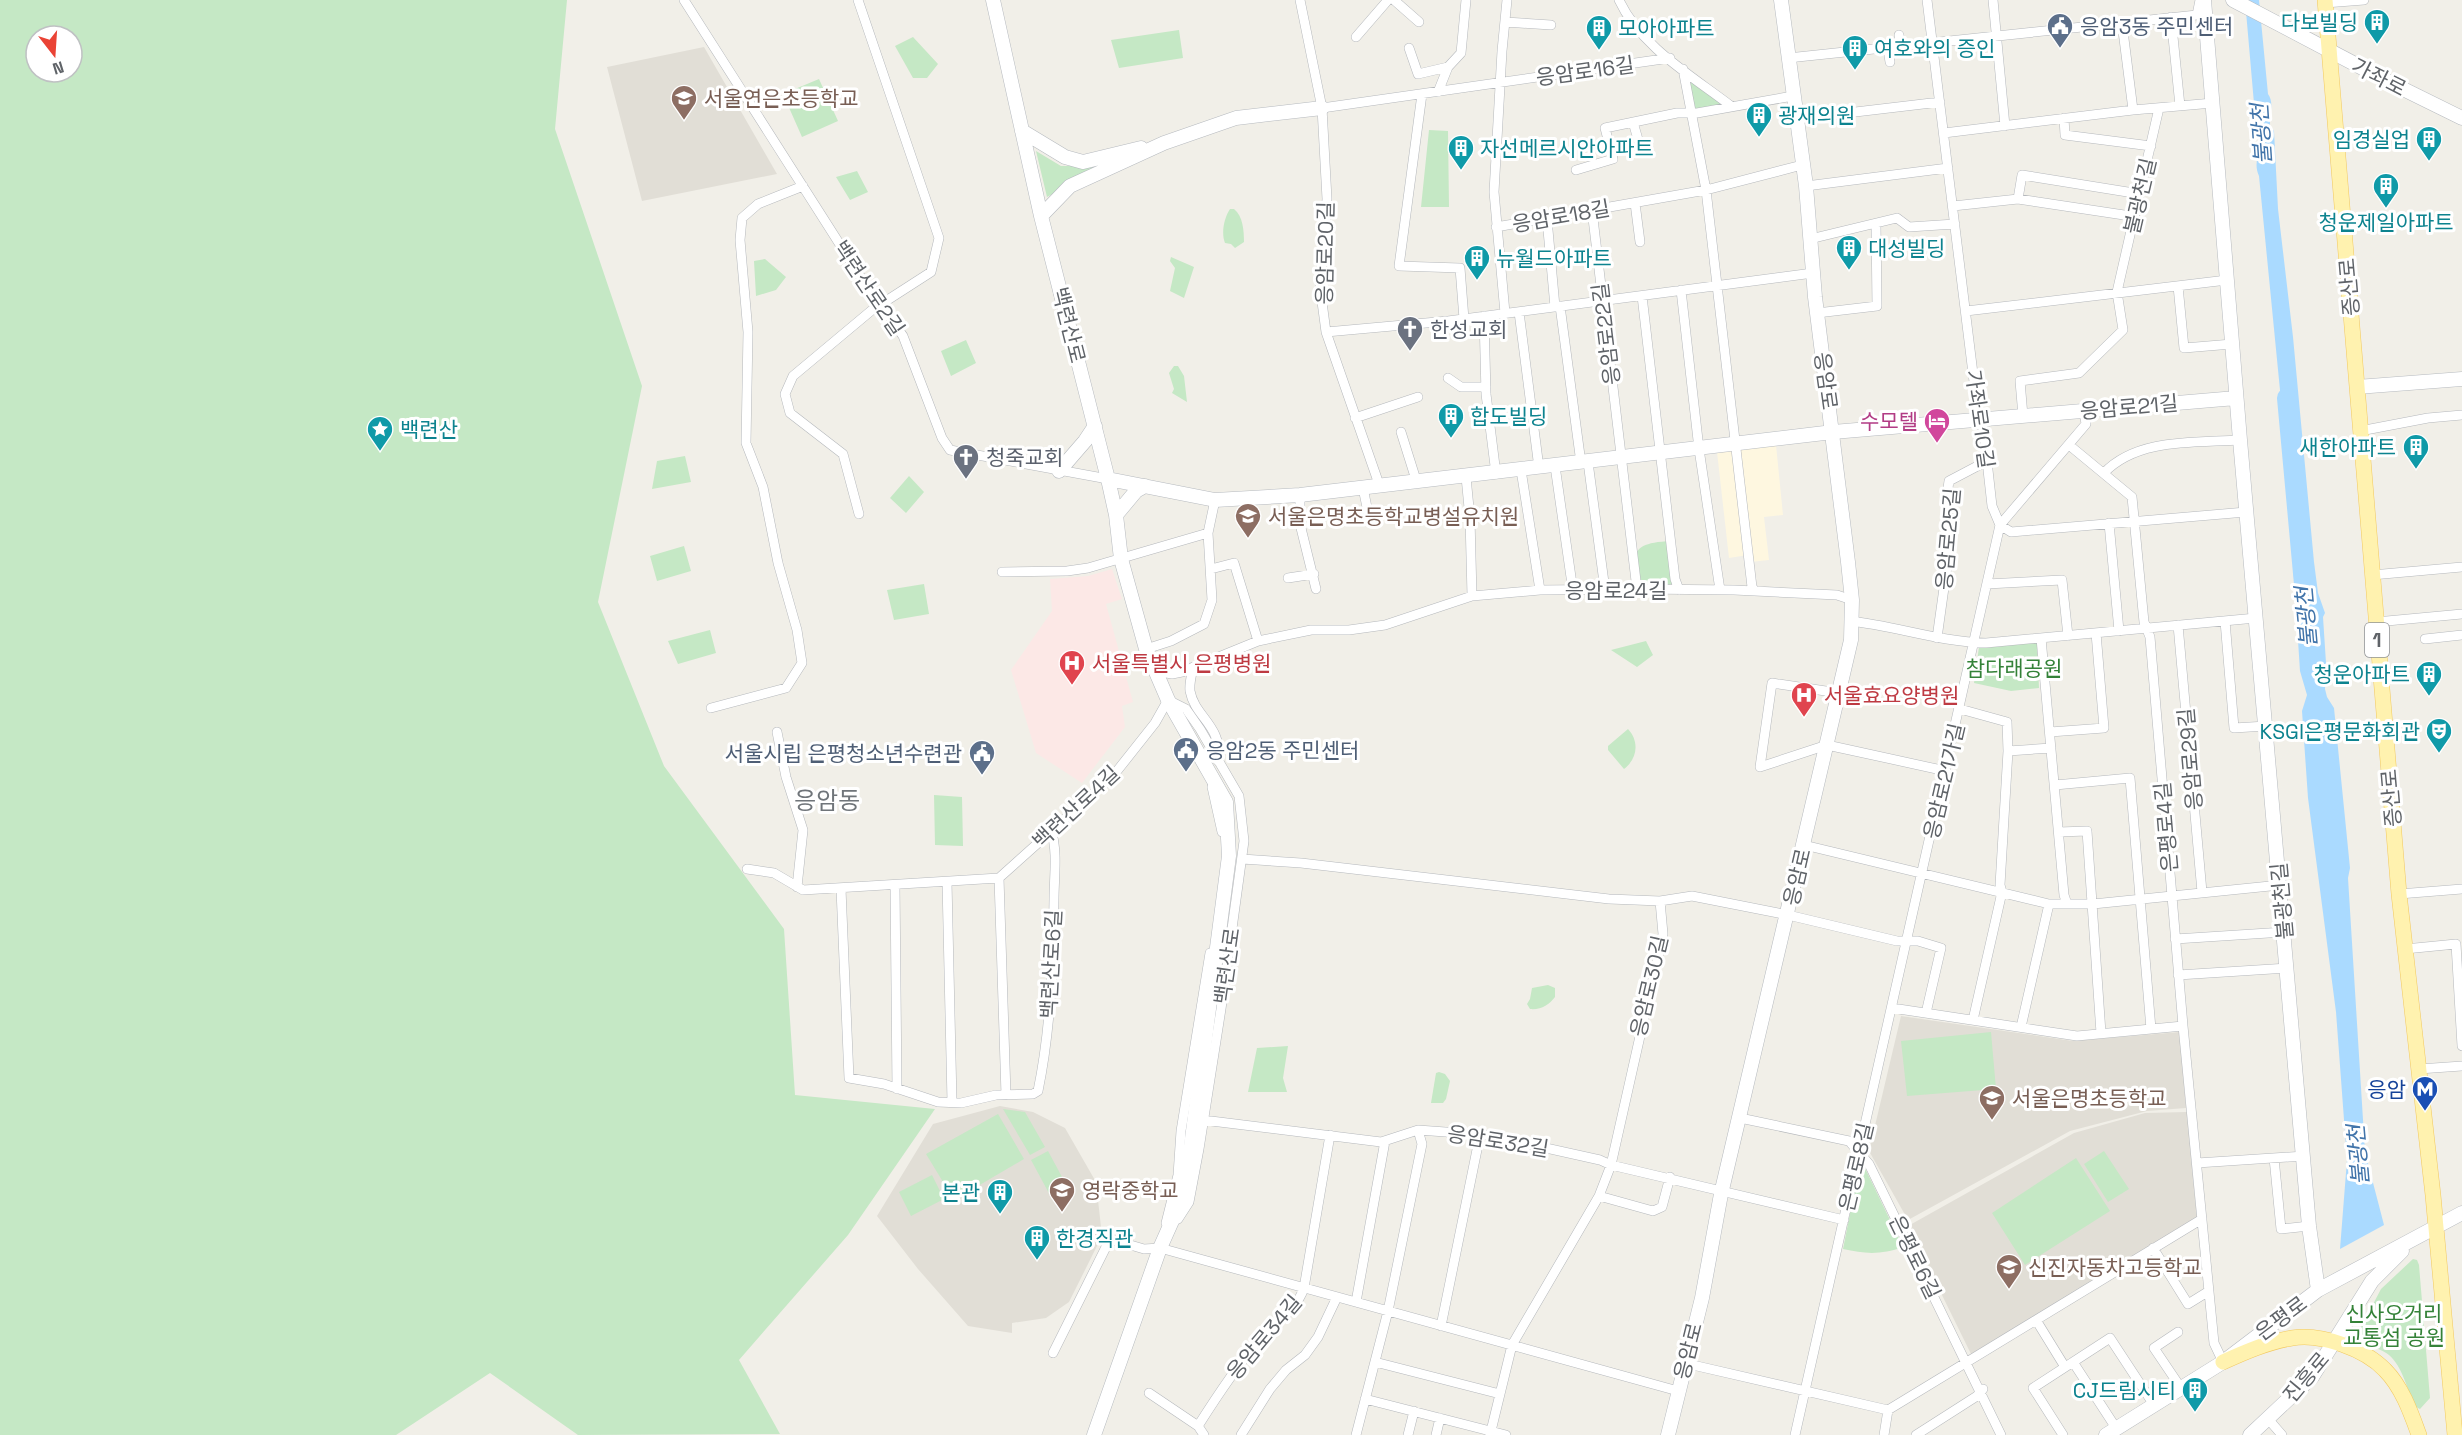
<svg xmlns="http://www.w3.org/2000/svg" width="2462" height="1435" font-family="'Space Grotesk','Noto Sans KR',sans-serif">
	<rect width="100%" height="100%" fill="#f1efe8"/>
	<!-- commercial -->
	<path fill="#fef7e0" d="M1776 445 1783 515 1764 517 1769 560 1750 562 1748 555 1729 558 1717 452Z"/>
	<!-- education -->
	<path fill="#e1ded6" d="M704 47 777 174 642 201 607 67Z
		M1901 1016 2073 1041 2180 1032 2186 1108 2147 1111 2070 1131 1908 1220 1869 1151Z
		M1000 1106 1033 1112 1065 1128 1096 1182 1102 1236 1069 1302 1046 1318 1012 1323V1333L968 1326 918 1269 877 1216 933 1124Z
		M2187 1112 2197 1218 1971 1354 1908 1226 2074 1133 2145 1113Z"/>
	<!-- medical -->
	<path fill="#fce8e6" d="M1112 569 1122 599 1106 604 1133 702 1122 706 1125 727 1082 783 1036 753 1011 670 1052 611 1050 579 1088 576Z"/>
	<!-- green -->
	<path fill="#c5e8c5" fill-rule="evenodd" d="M0 0H567L555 129 642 386 598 602 664 766 784 929 795 1095 935 1109 848 1235 739 1360 780 1434 578 1435 490 1373 396 1435H0ZM36 36H72V72H36Z
		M1179 30 1183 58 1119 68 1111 40Z
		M913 37 938 64 927 78H913L895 46Z
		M1686 76 1724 104 1692 110Z
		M819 79 838 121 802 137 783 94Z
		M1429 130 1448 131 1449 207H1421Z
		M1036 151 1061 166H1102L1047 197Z
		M857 171 868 192 850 200 836 177Z
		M1230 209H1234C1243 216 1244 231 1244 242L1235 248 1231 244 1225 243C1221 233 1224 218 1230 209Z
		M1171 257 1194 267 1184 298 1170 291 1175 268 1170 261Z
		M765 259 786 277 776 290 756 296 754 261Z
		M966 340 976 363 951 376 941 351Z
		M1174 366H1178L1184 376 1187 402 1172 393 1174 389 1169 373Z
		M685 456 691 482 652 489 657 461Z
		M909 476 924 492 906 513 890 498Z
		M1671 541 1673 583 1661 591 1643 590C1631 554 1629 543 1671 541Z
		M684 546 691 571 657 581 650 556Z
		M924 584 929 614 894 620 887 590Z
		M710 630 716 653 678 664 668 641Z
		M1646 641 1653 655 1637 667 1611 650Z
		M2037 642 2039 688 2011 691 1974 683 1979 647 1984 648Z
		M1628 729C1640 742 1637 759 1624 769L1608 750V746Z
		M934 795 962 797 963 846 935 845Z
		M1548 985 1555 988V997C1549 1005 1541 1010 1530 1009L1527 1004 1530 999 1532 988Z
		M1991 1032 1996 1089 1907 1096 1901 1041Z
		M1288 1046 1283 1078 1287 1092H1248L1257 1048Z
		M1439 1072 1445 1074 1450 1081 1446 1099 1443 1103H1431L1436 1073Z
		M1003 1109 1025 1112 1045 1147 1030 1155Z
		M998 1114 1024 1159 954 1200 926 1154Z
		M1048 1151 1068 1188 1051 1197 1031 1160Z
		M2104 1151 2129 1189 2108 1202 2084 1164Z
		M2076 1158 2110 1211 2025 1265 1992 1213Z
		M1860 1163 1864 1166 1903 1247C1881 1255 1865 1254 1843 1249Z
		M932 1175 944 1199 911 1216 899 1192Z
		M2413 1259 2417 1260 2419 1265 2430 1398 2420 1409 2414 1406C2408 1390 2402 1366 2389 1355 2379 1347 2362 1346 2358 1333L2381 1289Z"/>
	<!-- water -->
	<path fill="#aadaff" d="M2245 0H2259L2268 94C2272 99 2272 108 2270 114V126L2274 131 2278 209 2293 337 2314 562 2318 593 2325 613 2323 617 2326 663 2325 689 2327 697 2334 708 2350 868 2348 878 2365 1152 2384 1225 2340 1249 2347 1160 2336 1012 2308 798 2302 711 2307 695 2300 671 2285 441 2259 176C2254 165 2258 158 2259 147 2260 137 2255 130 2253 122L2255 115Z"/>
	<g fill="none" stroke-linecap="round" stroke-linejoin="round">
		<!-- river -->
		<path stroke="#aadaff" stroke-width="20" d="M2287 398 2307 617"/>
		<!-- street casing -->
		<g stroke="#b5b8bc" stroke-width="10">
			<path id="street" d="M684 0 860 276 903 336 942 438 950 450 1108 479
				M858 0 939 238 931 272 872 310 793 376 785 394 790 413 843 454 859 514
				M1300 0 1322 108 1327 199 1320 287 1326 332 1380 487
				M1394 0 1419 22
				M1619 0C1640 46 1692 76 1731 106
				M1927 0 1977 406 1984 434 1992 506 2000 525 2011 532 2246 512
				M1993 0 2005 126
				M2325 3 2364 0
				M2171 17 2180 106
				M1505 22 1551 25
				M2122 23 2133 110
				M1899 35 1901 47
				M1356 37 1388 0
				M1409 48 1418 74 1448 67
				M1888 49 1890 62
				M1788 58 2197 15 2200 0
				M1683 69 1706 190 1752 587 1755 591
				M1438 92 1448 67 1461 53 1466 0
				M1422 94 1399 266 1460 268 1464 319
				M1322 108 1670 58
				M2064 118 2065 135 2151 146
				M1796 119 1940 102
				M1633 122 1641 150
				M1944 133 2133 110 2213 103
				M1576 170 1613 159 1605 128 1677 113H1697L1793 96
				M1806 186 1948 168
				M2018 199 2022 175 2140 194
				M1635 203 1640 242
				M1953 206 2018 199 2124 215 2134 220
				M1592 210 1636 581 1640 589
				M1547 219 1555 307
				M1496 227 1706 190 1802 165
				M1810 239 1897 218 1909 227 1955 224
				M2178 286 2184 348 2232 344
				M1681 290 1699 449 1720 590
				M1642 296 1675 579 1679 590
				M1560 306 1581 463
				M1966 311 2227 280
				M1519 312 1539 468
				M1505 313 1494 192 1502 51 1507 0
				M1817 313 1877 306 1876 224
				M1484 316 1486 394 1496 474
				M1326 332 1448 321 1813 273
				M1448 378 1461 387H1486
				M2023 416 2020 381 2079 373 2123 330 2117 292 2159 108
				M1355 418 1418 397
				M2360 431 2428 418 2462 415
				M1401 432 1417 483
				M2069 445 2132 497 2144 622 2150 637 2183 1026 2214 1343 2223 1362
				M1588 462 1605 590
				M1555 466 1573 591
				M1521 470 1540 590
				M2104 473C2137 438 2195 443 2240 440
				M1466 477 1470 518 1472 596
				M1363 488 1369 517
				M1300 495V524L1316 589
				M2109 523 2119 631
				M1211 569 1234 563 1258 641
				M1002 572 1067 571 1088 568 1208 533
				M2372 575 2462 567
				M1288 578 1314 574
				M1987 584 2062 580 2068 636
				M1850 621C1896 626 1940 642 1986 643L2256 618
				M2225 621 2234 728 2266 726
				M2376 622 2462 614
				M2178 625 2202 892
				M1937 638 1949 552 1947 495 1949 481 1987 461
				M2041 638 2064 895 2067 904
				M2425 639 2462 635
				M1146 649 1171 641 1204 624 1212 600 1208 533 1215 500
				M1193 667C1192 674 1189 683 1190 691 1195 718 1223 725 1218 761
				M1155 671 1172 674 1182 672 1258 641 1311 630H1349L1385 625 1472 596 1540 590 1640 589 1734 590 1837 595 1852 600
				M1839 693 1772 683 1760 767 1827 745 1946 771
				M711 708 786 688 802 663 797 630 778 563 763 487 746 443 748 332 740 240 742 218 758 204 803 186
				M1960 709 2007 722 2008 751 2000 885 2002 892 1973 1020
				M777 732 786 777 803 830 797 887
				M2050 732 2104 728 2096 633
				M2008 751 2051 748
				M2055 785 2130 778 2151 1029
				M1212 787 1222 832
				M2059 832 2087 831 2101 1033
				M1804 845 2049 904H2093L2280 885
				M1242 859 1301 863 1609 899 1660 901 1692 896 1788 915 1897 941H1918L1941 948 1926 1013
				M747 869 774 873 803 890 999 878 1113 776 1155 723 1168 700 1186 709 1200 729 1239 796 1244 841 1221 1009 1199 1149 1189 1202 1178 1219
				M999 878 1006 1095
				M947 882 952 1102
				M895 885 897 1089
				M841 889 849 1078 884 1084 938 1102 961 1103 996 1095 1033 1094 1038 1091C1051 1028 1053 963 1054 899 1054 877 1058 852 1051 830
				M2399 894 2462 889
				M2175 939 2284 932
				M2405 949 2456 944 2462 1046
				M2178 975 2288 968
				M1892 1008 2077 1036 2183 1026
				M2021 1027 2049 904
				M2419 1069 2462 1066
				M1740 1118 1849 1141 1869 1164 2001 1435
				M1203 1120 1381 1142 1418 1130 1487 1135 1600 1160 1611 1165 1844 1220
				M2274 1158 2281 1229 2309 1226
				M2197 1163 2304 1156
				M1599 1196 1653 1211 1662 1207 1670 1177
				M1166 1223 1178 1175 1181 1131 1210 953
				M2153 1248 2188 1304 2209 1291
				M1356 1302 1385 1141
				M2036 1320 2065 1367
				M1441 1326 1480 1135
				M2178 1332 2154 1348 2181 1388
				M1053 1353 1110 1239 1144 1249 1160 1248 1678 1391
				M1375 1362 1500 1394
				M2073 1362 2116 1428
				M1684 1363 1888 1410
				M1149 1393 1198 1426 1204 1435
				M1365 1399 1506 1435
				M2269 1420 2282 1435
				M1198 1426C1217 1396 1236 1367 1259 1340 1275 1322 1296 1311 1304 1288L1330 1135
				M1241 1435 1270 1389 1286 1370 1305 1355 1318 1337 1337 1297
				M1356 1435 1388 1311 1422 1144 1418 1130
				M1408 1435 1414 1411
				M1436 1435 1440 1418
				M1490 1435 1512 1345 1599 1196 1611 1165 1663 934 1660 901
				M1795 1435 2000 525 2086 424 2084 411
				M1884 1435 1888 1410 2202 1219
				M1916 1435 1977 1396 1983 1389
				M2063 1435 2033 1388 2110 1338 2154 1405"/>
		</g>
		<!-- secondary casing -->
		<g stroke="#b6babf" stroke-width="15">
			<path id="secondary" d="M993 0 1041 216 1108 479 1116 515 1121 559 1146 649 1168 700 1226 802 1229 856 1185 1192 1160 1248 1094 1435
				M2204 0 2240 440 2309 1226 2318 1290
				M2233 0 2391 83 2462 118
				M1022 131 1065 157 1083 162 1141 148
				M1041 216 1070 186 1164 143 1236 118 1322 108
				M2357 387 2462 379
				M1059 471 1085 441 1095 426
				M1108 479 1215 500 1300 495 1833 432 2236 398
				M1116 515 1136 491 1145 486
				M1668 1435 1702 1298 1721 1194 1851 640 1852 600 1848 562 1815 297 1806 186 1781 0
				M2106 1435 2223 1362 2318 1290 2462 1213
				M2250 1435 2312 1377 2372 1281 2402 1251"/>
		</g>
		<!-- primary casing -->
		<g stroke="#f2c960" stroke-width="16">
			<path id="primary" d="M2325 0 2399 894 2433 1195 2455 1435
				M2223 1362C2245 1352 2268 1342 2292 1338 2321 1333 2365 1349 2385 1370 2402 1387 2411 1413 2419 1435"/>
		</g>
		<!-- street -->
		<use href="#street" stroke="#fff" stroke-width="9"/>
		<!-- secondary -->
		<use href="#secondary" stroke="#fff" stroke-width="14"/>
		<!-- primary -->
		<use href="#primary" stroke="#fff2af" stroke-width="15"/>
	</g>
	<!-- icons -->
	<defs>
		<g id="building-pin" transform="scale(1.35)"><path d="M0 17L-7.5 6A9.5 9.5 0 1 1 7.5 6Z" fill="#0f9aa8" stroke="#fff"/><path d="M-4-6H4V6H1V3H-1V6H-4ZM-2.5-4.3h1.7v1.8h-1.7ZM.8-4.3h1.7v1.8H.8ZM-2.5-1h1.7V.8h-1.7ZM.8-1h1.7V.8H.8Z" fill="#fff"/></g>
		<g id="civic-pin" transform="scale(1.35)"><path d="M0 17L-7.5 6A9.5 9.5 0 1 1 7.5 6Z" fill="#5c6f8a" stroke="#fff"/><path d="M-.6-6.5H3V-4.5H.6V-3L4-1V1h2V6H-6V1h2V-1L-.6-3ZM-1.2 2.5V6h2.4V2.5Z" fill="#fff"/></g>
		<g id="school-pin" transform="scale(1.35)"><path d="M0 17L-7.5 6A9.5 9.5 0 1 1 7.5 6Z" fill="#8d6e63" stroke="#fff"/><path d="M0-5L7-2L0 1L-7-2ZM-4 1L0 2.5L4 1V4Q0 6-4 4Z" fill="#fff"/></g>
		<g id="church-pin" transform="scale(1.35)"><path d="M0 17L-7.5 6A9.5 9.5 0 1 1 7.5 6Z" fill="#6b7280" stroke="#fff"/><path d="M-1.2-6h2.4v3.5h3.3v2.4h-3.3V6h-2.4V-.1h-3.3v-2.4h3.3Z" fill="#fff"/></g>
		<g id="hotel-pin" transform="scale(1.35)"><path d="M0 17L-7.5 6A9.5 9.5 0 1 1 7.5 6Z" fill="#d1479c" stroke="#fff"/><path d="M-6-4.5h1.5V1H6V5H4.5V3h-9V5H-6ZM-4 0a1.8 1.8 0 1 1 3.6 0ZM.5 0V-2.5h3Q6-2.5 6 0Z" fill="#fff"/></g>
		<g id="sight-pin" transform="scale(1.35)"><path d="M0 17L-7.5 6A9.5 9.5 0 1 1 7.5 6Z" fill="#0f9aa8" stroke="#fff"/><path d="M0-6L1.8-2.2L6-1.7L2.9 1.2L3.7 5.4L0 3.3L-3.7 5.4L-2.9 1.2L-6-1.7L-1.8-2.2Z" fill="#fff"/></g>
		<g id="hospital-pin" transform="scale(1.35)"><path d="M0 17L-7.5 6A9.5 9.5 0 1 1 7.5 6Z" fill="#e0444e" stroke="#fff"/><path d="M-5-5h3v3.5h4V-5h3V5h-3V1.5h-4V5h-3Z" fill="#fff"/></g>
		<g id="theatre-pin" transform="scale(1.35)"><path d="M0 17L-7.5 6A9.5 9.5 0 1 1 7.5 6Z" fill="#0f9aa8" stroke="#fff"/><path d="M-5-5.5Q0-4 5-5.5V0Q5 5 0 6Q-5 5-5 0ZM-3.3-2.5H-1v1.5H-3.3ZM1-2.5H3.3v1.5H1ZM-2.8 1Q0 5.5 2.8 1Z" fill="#fff"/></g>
		<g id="metro-pin" transform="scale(1.35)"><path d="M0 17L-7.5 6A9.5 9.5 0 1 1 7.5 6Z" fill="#1a4fb4" stroke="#fff"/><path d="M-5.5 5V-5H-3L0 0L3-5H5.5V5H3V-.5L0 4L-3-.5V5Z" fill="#fff"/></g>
	</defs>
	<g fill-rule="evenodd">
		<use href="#building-pin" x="2377" y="22"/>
		<use href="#civic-pin" x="2060" y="26"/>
		<use href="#building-pin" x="1599" y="28"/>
		<use href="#building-pin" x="1855" y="48"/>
		<use href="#school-pin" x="684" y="98"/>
		<use href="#building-pin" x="1759" y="115"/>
		<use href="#building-pin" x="2429" y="139"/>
		<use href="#building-pin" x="1461" y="148"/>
		<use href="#building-pin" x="2386" y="186"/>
		<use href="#building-pin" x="1849" y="248"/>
		<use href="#building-pin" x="1477" y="258"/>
		<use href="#church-pin" x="1410" y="329"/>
		<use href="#building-pin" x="1451" y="416"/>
		<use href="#hotel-pin" x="1937" y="421"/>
		<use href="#sight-pin" x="380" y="429"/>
		<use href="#building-pin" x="2416" y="447"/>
		<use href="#church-pin" x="966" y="457"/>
		<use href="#school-pin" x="1248" y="516"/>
		<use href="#hospital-pin" x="1072" y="663"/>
		<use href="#building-pin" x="2429" y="674"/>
		<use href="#hospital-pin" x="1804" y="695"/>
		<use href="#theatre-pin" x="2439" y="731"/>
		<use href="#civic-pin" x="1186" y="750"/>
		<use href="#civic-pin" x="982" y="753"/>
		<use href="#metro-pin" x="2425" y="1089"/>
		<use href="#school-pin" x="1992" y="1098"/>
		<use href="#school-pin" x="1062" y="1190"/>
		<use href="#building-pin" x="1000" y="1192"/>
		<use href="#building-pin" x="1037" y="1238"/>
		<use href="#school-pin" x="2009" y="1267"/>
		<use href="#building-pin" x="2195" y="1390"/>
	</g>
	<g text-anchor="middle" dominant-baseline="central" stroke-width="6" stroke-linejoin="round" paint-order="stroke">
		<!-- shield labels -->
		<rect fill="#fff" stroke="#8f9295" stroke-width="1.5" x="2365" y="623" width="24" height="34" rx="4.5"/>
		<g font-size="20" font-weight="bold" fill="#5f6368">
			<text x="2377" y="640">1</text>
		</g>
		<!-- culture labels -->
		<g font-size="21" fill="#0d838f" stroke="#fff" text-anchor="start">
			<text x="2358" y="22" text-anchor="end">다보빌딩</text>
			<text x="1618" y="28">모아아파트</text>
			<text x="1874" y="48">여호와의 증인</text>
			<text x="1778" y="115">광재의원</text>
			<text x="2410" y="139" text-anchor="end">임경실업</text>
			<text x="1480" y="148">자선메르시안아파트</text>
			<text x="2386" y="222" text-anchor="middle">청운제일아파트</text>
			<text x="1868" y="248">대성빌딩</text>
			<text x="1496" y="258">뉴월드아파트</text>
			<text x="1470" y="416">합도빌딩</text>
			<text x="400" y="429">백련산</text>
			<text x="2396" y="447" text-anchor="end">새한아파트</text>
			<text x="2410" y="674" text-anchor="end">청운아파트</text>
			<text x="2420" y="731" text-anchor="end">KSGI은평문화회관</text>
			<text x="980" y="1192" text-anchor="end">본관</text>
			<text x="1056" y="1238">한경직관</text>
			<text x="2176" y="1390" text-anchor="end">CJ드림시티</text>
		</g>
		<!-- service labels -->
		<g font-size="21" fill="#4e5e75" stroke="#fff" text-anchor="start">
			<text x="2080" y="26">응암3동 주민센터</text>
			<text x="1206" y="750">응암2동 주민센터</text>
			<text x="962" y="753" text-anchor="end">서울시립 은평청소년수련관</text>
		</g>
		<!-- street labels -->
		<g font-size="21" fill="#5f6368" stroke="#fff">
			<text transform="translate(1585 71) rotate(-8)">응암로16길</text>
			<text transform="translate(2379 77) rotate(27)">가좌로</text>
			<text transform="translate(2140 196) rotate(-77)">불광천길</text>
			<text transform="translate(1561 216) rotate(-10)">응암로18길</text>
			<text transform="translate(1325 253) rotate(-89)">응암로20길</text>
			<text transform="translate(2349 287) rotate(-95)">증산로</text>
			<text transform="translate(869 288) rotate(56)">백련산로2길</text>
			<text transform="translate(1069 325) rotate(76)">백련산로</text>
			<text transform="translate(1606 334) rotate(-97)">응암로22길</text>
			<text transform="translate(1826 381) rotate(82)">응암로</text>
			<text transform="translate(2129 407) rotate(-5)">응암로21길</text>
			<text transform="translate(1980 419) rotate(82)">가좌로10길</text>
			<text transform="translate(1948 539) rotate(-85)">응암로25길</text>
			<text x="1616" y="590">응암로24길</text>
			<text transform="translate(2190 759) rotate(-95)">응암로29길</text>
			<text transform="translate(1944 781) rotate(-77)">응암로21가길</text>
			<text transform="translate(2391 798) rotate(-95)">증산로</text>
			<text transform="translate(1076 807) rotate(-43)">백련산로4길</text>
			<text transform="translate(2166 827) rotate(-95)">은평로4길</text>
			<text transform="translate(1797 877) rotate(-77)">응암로</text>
			<text transform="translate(2282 901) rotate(-95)">불광천길</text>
			<text transform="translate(1051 964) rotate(-87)">백련산로6길</text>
			<text transform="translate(1227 966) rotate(-82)">백련산로</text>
			<text transform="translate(1649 986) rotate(-77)">응암로30길</text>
			<text transform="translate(1498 1141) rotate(9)">응암로32길</text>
			<text transform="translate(1856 1167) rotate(-77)">은평로8길</text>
			<text transform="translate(1915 1257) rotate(64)">은평로6길</text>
			<text transform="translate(2281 1318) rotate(-37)">은평로</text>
			<text transform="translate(1264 1337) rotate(-50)">응암로34길</text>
			<text transform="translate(1688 1351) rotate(-76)">응암로</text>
			<text transform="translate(2306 1377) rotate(-50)">진흥로</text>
		</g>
		<!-- education labels -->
		<g font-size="21" fill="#785e54" stroke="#fff" text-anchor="start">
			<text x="704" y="98">서울연은초등학교</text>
			<text x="1268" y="516">서울은명초등학교병설유치원</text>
			<text x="2012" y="1098">서울은명초등학교</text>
			<text x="1082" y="1190">영락중학교</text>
			<text x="2028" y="1267">신진자동차고등학교</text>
		</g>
		<!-- worship labels -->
		<g font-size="21" fill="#5b616d" stroke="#fff" text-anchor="start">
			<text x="1430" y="329">한성교회</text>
			<text x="986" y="457">청죽교회</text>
		</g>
		<!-- hotel labels -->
		<g font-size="21" fill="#b23c85" stroke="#fff" text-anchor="end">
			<text x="1918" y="421">수모텔</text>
		</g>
		<!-- health labels -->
		<g font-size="21" fill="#be3a42" stroke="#fff" text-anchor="start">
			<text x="1092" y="663">서울특별시 은평병원</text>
			<text x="1824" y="695">서울효요양병원</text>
		</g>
		<!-- park labels -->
		<g font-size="21" fill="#348238" stroke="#fff">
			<text x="2014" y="668">참다래공원</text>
			<text x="2394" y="1313">신사오거리<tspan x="2394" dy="24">교통섬 공원</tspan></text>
		</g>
		<!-- transit labels -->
		<g font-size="21" fill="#164399" stroke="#fff" text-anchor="end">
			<text x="2406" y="1089">응암</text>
		</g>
		<!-- water labels -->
		<g font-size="22" font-style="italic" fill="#4174aa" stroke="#fff">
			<text transform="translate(2261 134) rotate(-94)">불광천</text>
			<text transform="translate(2306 617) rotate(-95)">불광천</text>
			<text transform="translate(2358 1155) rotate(-95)">불광천</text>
		</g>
		<!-- quarter labels -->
		<g font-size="24" fill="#70757a" stroke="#fff">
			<text x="827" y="800">응암동</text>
		</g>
	</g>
	<!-- north arrow -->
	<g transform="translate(54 54) rotate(163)"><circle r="28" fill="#ffffff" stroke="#bfc1c3" stroke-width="1.5"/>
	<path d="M0-4.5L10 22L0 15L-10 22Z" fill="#ea4335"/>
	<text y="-9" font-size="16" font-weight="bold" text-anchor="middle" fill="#5f6368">N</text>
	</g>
</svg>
